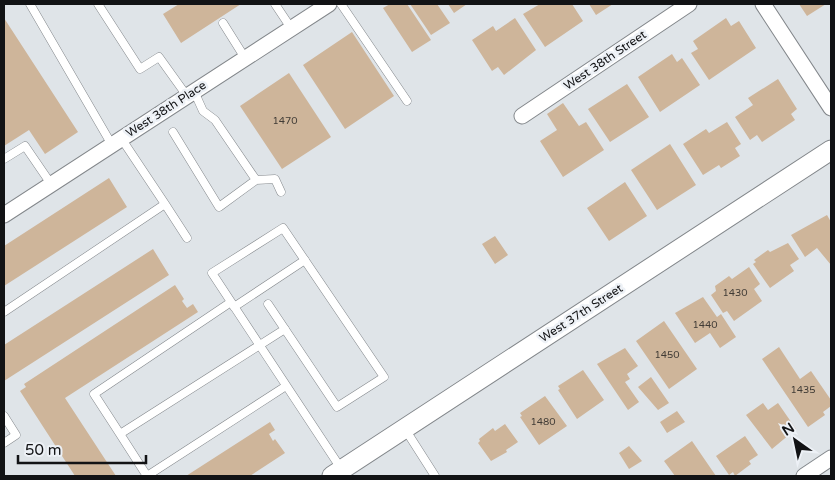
<svg xmlns="http://www.w3.org/2000/svg" width="835" height="480" font-family="'Varela Round',sans-serif">
	<rect width="100%" height="100%" fill="#dfe4e8"/>
	<!-- building -->
	<path fill="#ceb59a" d="M179 4H241L181 43 163 14Z
		M390 4H407L431 40 412 52 383 8Z
		M410 4H437L450 23 431 35Z
		M448 4H467L454 13Z
		M540 4H572L583 21 545 47 523 14Z
		M589 4H613L596 15Z
		M799 4H826L807 16Z
		M4 18 78 132 45 154 29 130 4 146Z
		M515 18 536 50 504 75 498 67 492 71 472 40 493 26 496 31Z
		M726 18 731 26 739 21 756 48 709 80 691 53 698 49 693 41Z
		M352 32 394 96 345 129 303 65Z
		M672 54 677 62 682 58 700 85 660 112 638 77Z
		M289 73 331 137 282 169 240 106Z
		M778 79 797 109 791 114 795 120 762 142 757 135 750 140 735 117 753 105 748 98Z
		M627 84 649 117 610 142 588 109Z
		M563 103 579 126 586 122 604 150 563 177 540 141 557 130 547 114Z
		M727 122 741 144 735 148 740 156 721 168 719 165 703 175 683 144 706 129 709 133Z
		M670 144 696 185 657 210 631 170Z
		M109 178 127 207 4 286V246Z
		M625 182 647 216 609 241 587 208Z
		M827 215 831 222V265L817 248 805 257 791 235Z
		M495 236 508 255 495 264 482 244Z
		M788 243 799 259 790 265 794 271 770 288 753 264 756 262 754 260 768 250 770 252Z
		M153 249 169 275 4 381V345Z
		M749 267 760 284 754 289 762 301 734 321 727 311 723 313 711 295 716 291 715 286 729 276 732 279Z
		M175 285 184 299 182 301 187 308 193 304 198 312 65 398 116 476H75L20 391 26 387 24 384Z
		M703 297 717 317 721 314 736 337 720 348 710 333 695 343 675 313Z
		M664 321 697 369 669 389 636 341Z
		M779 347 800 379 811 371 831 400V406L823 412 825 415 808 427 762 359Z
		M625 348 638 366 627 374 630 379 625 382 639 402 628 410 597 364Z
		M583 370 604 400 577 419 558 390 560 389 558 386Z
		M651 377 669 403 658 410 638 387Z
		M545 396 567 426 539 445 520 417 522 416 520 413Z
		M763 403 768 410 778 403 796 429 772 449 746 415Z
		M677 411 685 422 667 433 660 422Z
		M270 422 275 430 269 434 273 441 275 439 285 453 250 476H186Z
		M505 424 518 442 506 450 507 452 491 461 478 443 480 441 479 439 493 428 495 431Z
		M745 436 758 455 749 461 751 464 735 476 733 472 729 475 716 456Z
		M692 441 716 476H675L664 461Z
		M629 446 642 461 629 469 619 453Z"/>
	<g fill="none" stroke-linecap="round" stroke-linejoin="round">
		<!-- service casing -->
		<g stroke="#83878b" stroke-width="9">
			<path id="service" d="M30 4 112 145
				M98 4 140 69 159 57 187 96
				M275 4 291 28
				M341 4 407 101
				M223 23 245 58
				M194 91 203 111 215 120 256 180 275 179 281 192
				M173 132 219 207 256 180
				M4 159 25 146 51 184
				M165 204 187 238
				M231 302 94 394 120 434 285 329
				M268 304 337 407 384 377 283 228 212 273 342 470
				M234 307 305 260
				M4 312 165 204 121 138
				M4 416 16 435 4 443
				M405 429 435 476
				M120 434 147 476
				M147 476 286 386"/>
		</g>
		<!-- minor casing -->
		<g stroke="#83878b" stroke-width="17">
			<path id="minor" d="M763 4 831 108
				M522 116 689 4
				M4 215 329 4
				M804 476 831 458"/>
		</g>
		<!-- tertiary casing -->
		<g stroke="#83878b" stroke-width="21">
			<path id="tertiary" d="M332 476 831 150"/>
		</g>
		<!-- service -->
		<use href="#service" stroke="#fff" stroke-width="8"/>
		<!-- minor -->
		<use href="#minor" stroke="#fff" stroke-width="15"/>
		<!-- tertiary -->
		<use href="#tertiary" stroke="#fff" stroke-width="19"/>
	</g>
	<g text-anchor="middle" dominant-baseline="central" stroke-width="5" stroke-linejoin="round" paint-order="stroke">
		<!-- number labels -->
		<g font-size="10" fill="#413c36">
			<text x="285" y="121">1470</text>
			<text x="735" y="293">1430</text>
			<text x="705" y="325">1440</text>
			<text x="667" y="355">1450</text>
			<text x="803" y="390">1435</text>
			<text x="543" y="422">1480</text>
		</g>
		<!-- street labels -->
		<g font-size="12" fill="#121315" stroke="#edf1f6">
			<text transform="translate(605 60) rotate(-34)">West 38th Street</text>
			<text transform="translate(166 109) rotate(-33)">West 38th Place</text>
			<text transform="translate(581 313) rotate(-33)">West 37th Street</text>
		</g>
	</g>
	<!-- border -->
	<rect width="835" height="480" fill="none" stroke="#121315" stroke-width="10"/>
	<!-- north arrow -->
	<g transform="translate(795 440) rotate(327)" stroke="#edf1f6" stroke-width="4" paint-order="stroke">
	<path d="M0-4L9 19L0 12L-9 19Z" fill="#121315"/>
	<text y="-8" font-size="14" font-weight="bold" text-anchor="middle" fill="#121315">N</text>
	</g>
	<!-- scale -->
	<path d="M18 455v8h128v-8" fill="none" stroke="#121315" stroke-width="2.5"/>
	<text x="25" y="455" font-size="15" fill="#121315" stroke="#edf1f6" stroke-width="4" paint-order="stroke">50 m</text>
</svg>
